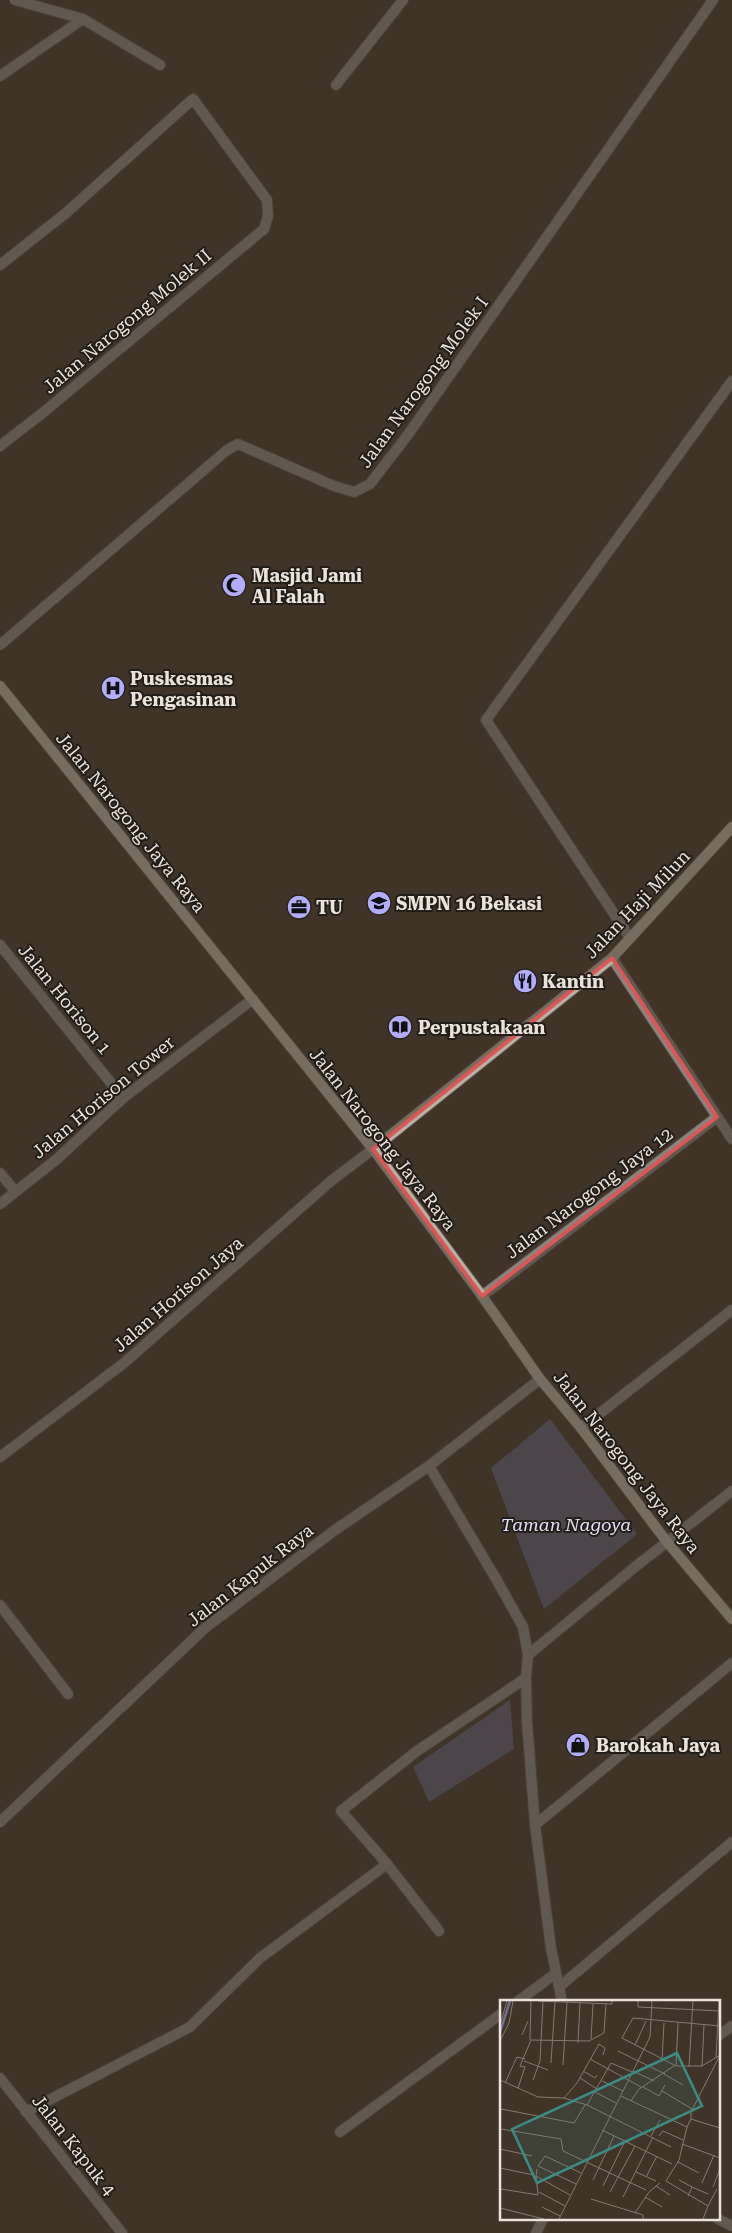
<svg xmlns="http://www.w3.org/2000/svg" width="732" height="2233" font-family="'Roboto Serif',serif">
	<rect width="100%" height="100%" fill="#403428"/>
	<!-- green -->
	<path fill="#5b5a71" d="M550 1419 637 1534 544 1609 491 1468Z
		M510 1700 514 1749 429 1802 413 1767Z"/>
	<g fill="none" stroke-linecap="round" stroke-linejoin="round">
		<!-- street casing -->
		<g stroke="#5b5045" stroke-width="12">
			<path id="street" d="M15 0 83 19
				M0 76 83 19 160 65
				M336 85 403 0
				M0 265 66 213 193 99 267 200 268 216 264 229 45 411 0 446
				M0 645 227 450 238 444 334 486 354 492 370 484 407 436 713 0
				M630 938 486 720 732 381
				M0 945 123 1098
				M612 958 732 1139
				M0 1173 15 1191
				M0 1204 57 1159 123 1098 253 999
				M482 1296 717 1117
				M581 1428 732 1310
				M0 1457 124 1363 331 1181 373 1149
				M429 1466 495 1577 523 1627 528 1655 526 1678 527 1722 535 1825 551 1948 562 2002
				M0 1605 68 1694
				M528 1655 635 1567 732 1491
				M0 1822 205 1628 335 1530 429 1466 540 1379
				M535 1825 732 1663
				M439 1931 387 1864 341 1811 417 1751 526 1678
				M559 1987 732 1842
				M517 2002 556 1973
				M718 2036 732 2026
				M0 2078 122 2233
				M26 2112 190 2027 260 1958 387 1864
				M340 2132 501 2014
				M718 2219 732 2226
				M536 2233 543 2219"/>
		</g>
		<!-- secondary casing -->
		<g stroke="#5b5045" stroke-width="12">
			<path id="secondary" d="M0 686 373 1149 482 1296 540 1379 581 1428 667 1542 732 1619
				M373 1149 612 958 732 827"/>
		</g>
		<!-- street -->
		<use href="#street" stroke="#8a847e" stroke-width="10"/>
		<!-- secondary -->
		<use href="#secondary" stroke="#baafa5" stroke-width="10"/>
	</g>
	<!-- marked area -->
	<path d="M0 0H732V2233H0ZM612 958 717 1117 482 1296 373 1149Z" fill="#403428" fill-opacity=".55" fill-rule="evenodd"/>
	<path fill="none" stroke="#db5755" stroke-width="4" stroke-linejoin="round" d="M612 958 717 1117 482 1296 373 1149Z"/>
	<!-- icons -->
	<defs>
		<g id="mosque-disc" transform="scale(1.25)"><circle r="9.5" fill="#b3acf9" stroke="#221d17"/><path d="M3.5-4.9A6 6 0 1 0 3.5 4.9A5 5 0 1 1 3.5-4.9Z" fill="#111"/></g>
		<g id="hospital-disc" transform="scale(1.25)"><circle r="9.5" fill="#b3acf9" stroke="#221d17"/><path d="M-5-5h3v3.5h4V-5h3V5h-3V1.5h-4V5h-3Z" fill="#111"/></g>
		<g id="school-disc" transform="scale(1.25)"><circle r="9.5" fill="#b3acf9" stroke="#221d17"/><path d="M0-5L7-2L0 1L-7-2ZM-4 1L0 2.5L4 1V4Q0 6-4 4Z" fill="#111"/></g>
		<g id="office-disc" transform="scale(1.25)"><circle r="9.5" fill="#b3acf9" stroke="#221d17"/><path d="M-6-3h4V-5.5h4V-3h4V5H-6ZM-1-4.5V-3h2v-1.5ZM-6 0V1H6V0Z" fill="#111"/></g>
		<g id="restaurant-disc" transform="scale(1.25)"><circle r="9.5" fill="#b3acf9" stroke="#221d17"/><path d="M-5-6h1v4h1v-4h1v4h1v-4h1v5L-1.5 .5V6h-2V.5L-5-1ZM5-6V6H3V1.5H1.5Q1.5-4 5-6Z" fill="#111"/></g>
		<g id="library-disc" transform="scale(1.25)"><circle r="9.5" fill="#b3acf9" stroke="#221d17"/><path d="M-6-4Q-3-5.5-.7-3.5V5Q-3 3-6 4ZM6-4Q3-5.5 .7-3.5V5Q3 3 6 4Z" fill="#111"/></g>
		<g id="shop-disc" transform="scale(1.25)"><circle r="9.5" fill="#b3acf9" stroke="#221d17"/><path d="M-5-2.5h2.3a2.7 3.5 0 0 1 5.4 0H5L5.5 6h-11ZM-1.5-2.5h3a1.5 2.3 0 0 0-3 0Z" fill="#111"/></g>
	</defs>
	<g fill-rule="evenodd">
		<use href="#mosque-disc" x="234" y="585"/>
		<use href="#hospital-disc" x="113" y="688"/>
		<use href="#school-disc" x="379" y="903"/>
		<use href="#office-disc" x="299" y="907"/>
		<use href="#restaurant-disc" x="525" y="981"/>
		<use href="#library-disc" x="400" y="1027"/>
		<use href="#shop-disc" x="578" y="1745"/>
	</g>
	<g text-anchor="middle" dominant-baseline="central" stroke-width="4" stroke-linejoin="round" paint-order="stroke">
		<!-- street labels -->
		<g font-size="18" fill="#ebe3db" stroke="#221d17">
			<text transform="translate(127 321) rotate(-40)">Jalan Narogong Molek II</text>
			<text transform="translate(423 382) rotate(-54)">Jalan Narogong Molek I</text>
			<text transform="translate(131 822) rotate(51)">Jalan Narogong Jaya Raya</text>
			<text transform="translate(637 904) rotate(-46)">Jalan Haji Milun</text>
			<text transform="translate(65 999) rotate(51)">Jalan Horison 1</text>
			<text transform="translate(103 1097) rotate(-40)">Jalan Horison Tower</text>
			<text transform="translate(383 1139) rotate(52)">Jalan Narogong Jaya Raya</text>
			<text transform="translate(589 1193) rotate(-37)">Jalan Narogong Jaya 12</text>
			<text transform="translate(178 1294) rotate(-41)">Jalan Horison Jaya</text>
			<text transform="translate(627 1462) rotate(52)">Jalan Narogong Jaya Raya</text>
			<text transform="translate(250 1575) rotate(-38)">Jalan Kapuk Raya</text>
			<text transform="translate(74 2145) rotate(52)">Jalan Kapuk 4</text>
		</g>
		<!-- poi labels -->
		<g font-size="18" font-weight="bold" fill="#ebe3db" stroke="#221d17" text-anchor="start">
			<text x="252" y="575">Masjid Jami<tspan x="252" dy="21">Al Falah</tspan></text>
			<text x="130" y="678">Puskesmas<tspan x="130" dy="21">Pengasinan</tspan></text>
			<text x="396" y="903">SMPN 16 Bekasi</text>
			<text x="316" y="907">TU</text>
			<text x="542" y="981">Kantin</text>
			<text x="418" y="1027">Perpustakaan</text>
			<text x="596" y="1745">Barokah Jaya</text>
		</g>
		<!-- park labels -->
		<g font-size="18" font-style="italic" fill="#e1dff9" stroke="#221d17">
			<text x="566" y="1524">Taman Nagoya</text>
		</g>
	</g>
	<!-- overview -->
	<g transform="translate(500 2000)">
		<rect width="220" height="220" fill="#403428"/>
		<path fill="none" stroke="#716f94" stroke-width="2.5" d="M0 32 10 1"/>
		<path fill="none" stroke="#847a70" stroke-width="1" d="M38 1 112 4V1M138 1V7L220 11M0 25 7 1M22 35 28 21M91 39 93 4M30 40 31 1M31 40 89 41 104 33 106 4M0 41 9 23 13 1M78 43 80 3M135 45 146 21M118 51 165 74M220 55 202 66H176L122 38 133 18 220 26M216 58 219 1M90 59 141 87M162 60 164 23M24 61 48 70M51 63 55 2M63 65 67 2M176 66 178 23M202 66 204 25M189 67 193 1M83 71 95 78 97 75M133 71 154 81M164 74 183 85M80 78 97 89M0 80 38 97 64 98 87 105 171 147M33 80 40 61 43 1M102 81 123 91M5 83 17 57 25 59M143 87 159 96 165 85M18 88 25 67 20 66 31 40M162 91 192 109M95 92 116 103M121 96 187 127 191 119 220 128M64 98 77 83 99 44 105 48 103 55M131 101 139 89 174 66M87 105 111 63 132 72M0 106V131M1 109 74 123 85 105M191 119V112L220 55M187 127 179 160 166 181 208 206 203 219M1 129 61 139 63 151 146 190M102 130 172 164M151 136 160 120M159 136 163 131 183 140M182 144 220 158M0 149 32 156M178 162 199 173M0 168 34 175M37 169 36 176 70 195M136 172 156 181M146 177 157 156M93 180 114 136M179 180 192 187 188 196M202 183 214 155M76 184 38 166 45 156 81 173M103 186 125 141M156 186 170 195M192 187 208 194M213 187 220 169M1 189 38 195 36 176M39 192 65 206M110 192 135 146M123 197 153 137M145 197 162 207M91 199 143 215V219M208 206 217 189M42 207 60 216M0 208 44 219M135 213 149 192 160 183M59 219 150 37 152 1"/>
		<path fill="#3b8c84" fill-opacity="0.15" stroke="#3b8c84" stroke-width="2.5" d="M177 53 202 106 37 183 12 129Z"/>
		<rect width="220" height="220" fill="none" stroke="#ebe3db" stroke-width="2.5"/>
	</g>
</svg>
